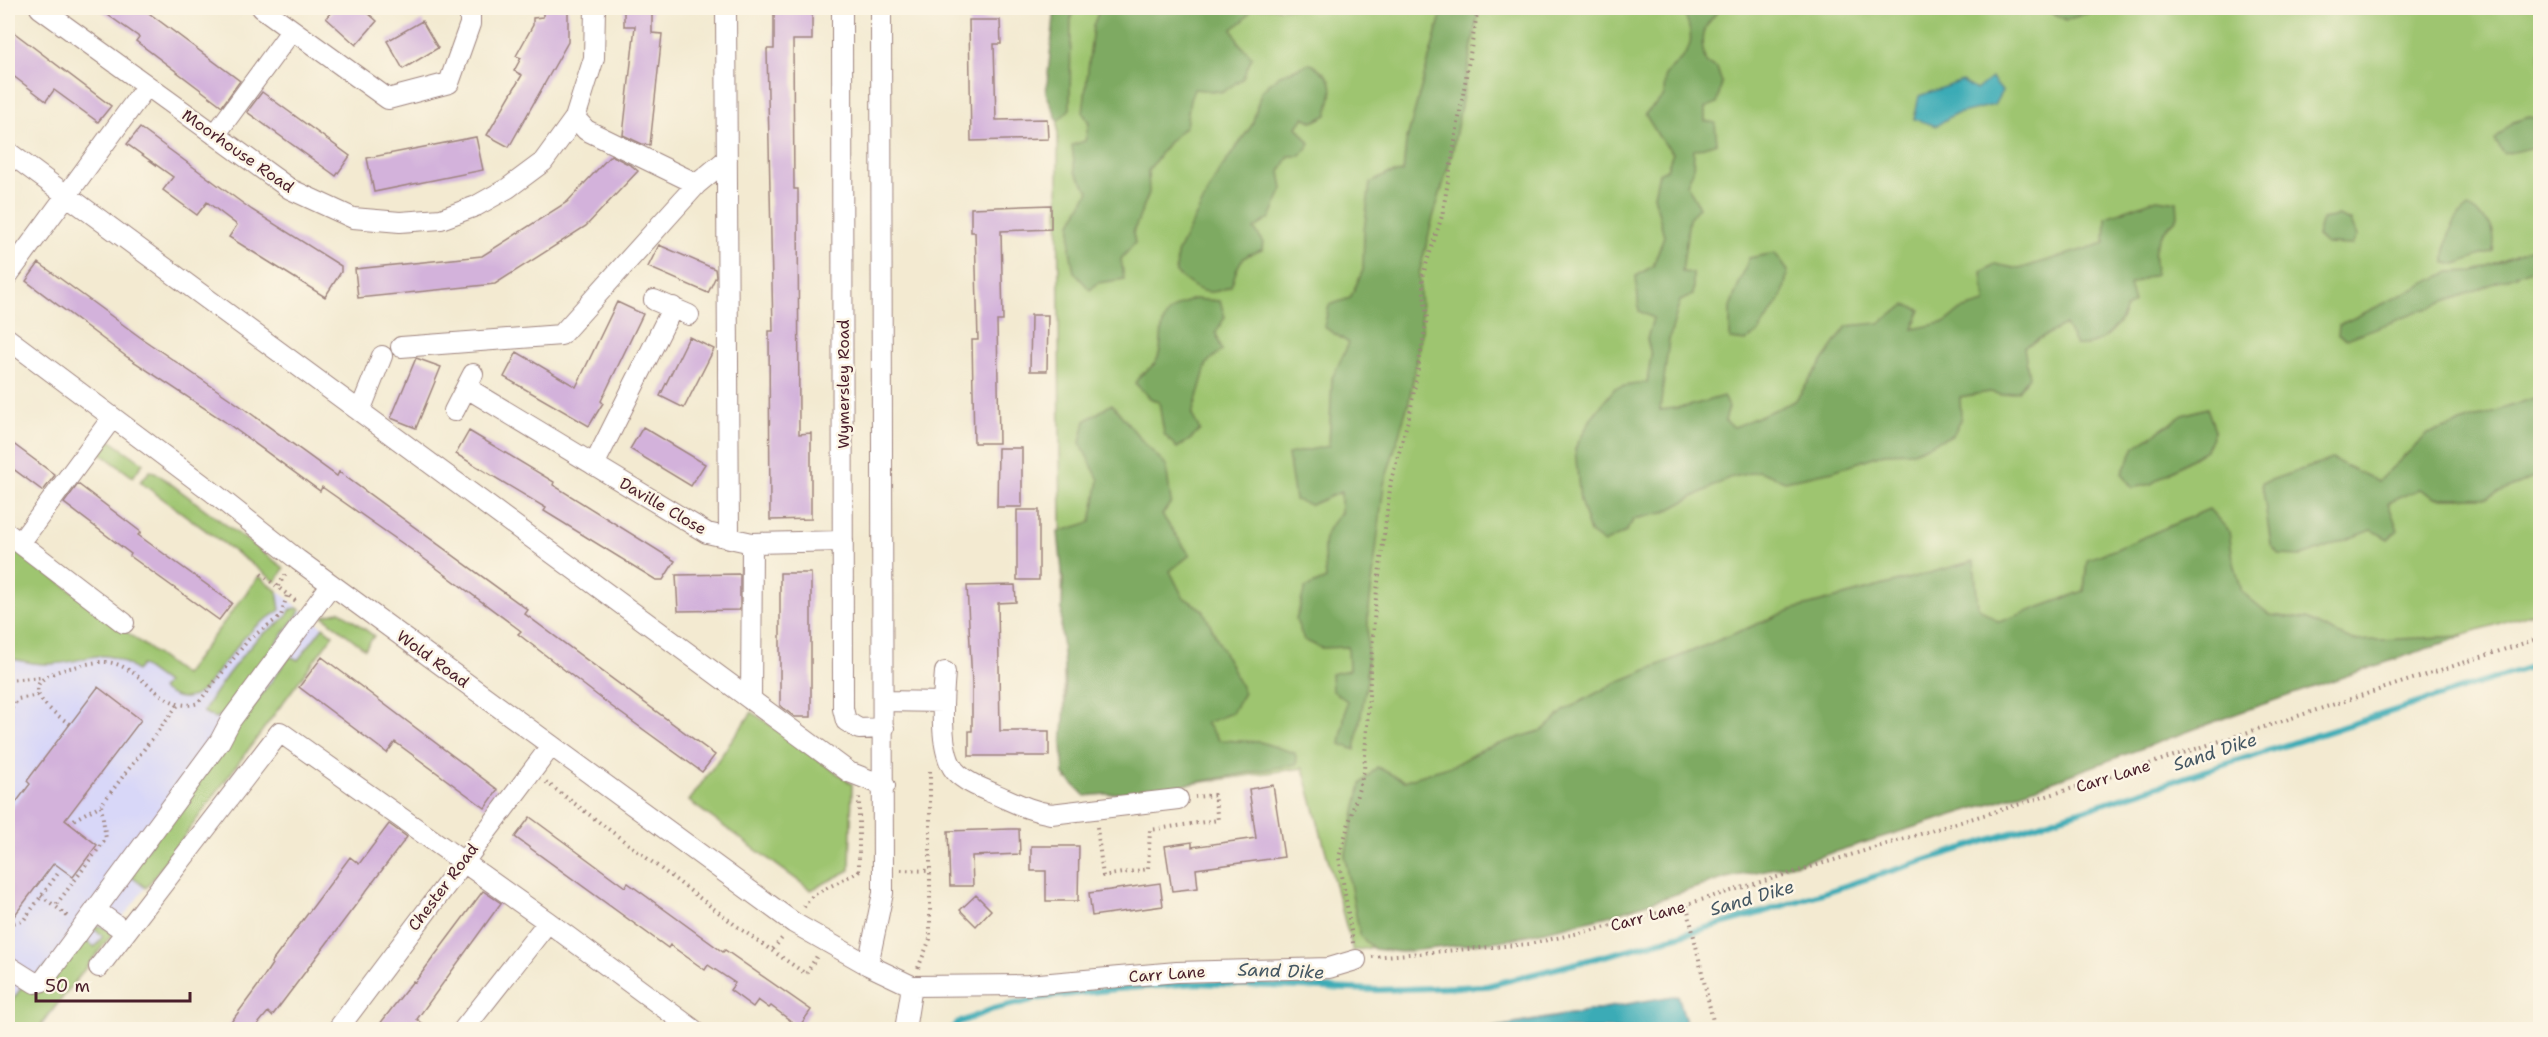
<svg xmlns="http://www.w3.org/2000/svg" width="2548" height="1037" font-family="'Shantell Sans',sans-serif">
	<rect width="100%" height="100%" fill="#fcf5e5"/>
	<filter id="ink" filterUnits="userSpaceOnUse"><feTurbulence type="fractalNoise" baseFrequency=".0167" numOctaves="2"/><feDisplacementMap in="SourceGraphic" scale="12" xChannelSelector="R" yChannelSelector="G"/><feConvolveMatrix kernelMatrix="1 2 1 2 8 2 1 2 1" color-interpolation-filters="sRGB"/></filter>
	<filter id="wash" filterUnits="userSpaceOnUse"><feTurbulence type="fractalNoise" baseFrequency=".008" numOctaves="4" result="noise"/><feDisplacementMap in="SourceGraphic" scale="24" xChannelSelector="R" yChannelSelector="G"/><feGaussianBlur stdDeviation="1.35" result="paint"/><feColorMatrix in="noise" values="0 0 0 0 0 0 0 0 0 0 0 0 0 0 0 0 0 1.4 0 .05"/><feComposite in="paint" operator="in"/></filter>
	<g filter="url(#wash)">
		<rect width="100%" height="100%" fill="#f3ead1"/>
		<!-- built -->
		<path fill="#d8d7f8" d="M8 543 184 675 259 576 333 635 40 1029H8Z"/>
		<!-- green -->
		<path fill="#9ec570" stroke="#74724e" stroke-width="1.5" d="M1057 8H2540V611L1828 829 1596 905 1353 951 1303 768 1175 786 1172 767 1066 780 1060 463Z
			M105 437 143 463 133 477 95 449Z
			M150 471 155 472 284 568 276 582 140 482Z
			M8 543 184 675 259 576 277 591 280 610 255 627 243 639 203 690C189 702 176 700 161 689L166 683 141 665 136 671C101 642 89 663 50 664 36 665 22 661 8 658Z
			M297 608 301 610 223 715 215 718 203 712C218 686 236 662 256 640 268 628 283 625 291 609Z
			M340 611 374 636 365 649 323 616Z
			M323 627 333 635 146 888 128 874 290 656 298 660Z
			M752 712 852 784 850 870 811 890 689 801Z
			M101 926 113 933 38 1029 8 1030V1007L23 985 90 932 85 941 95 947 103 936 91 927Z"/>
		<!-- forest -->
		<path fill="#7eaa62" stroke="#646446" stroke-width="1.5" d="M1055 8H1078L1071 16 1070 109 1058 121 1046 93Z
			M1100 8H1253L1243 21 1232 29 1239 43 1252 57 1243 78 1223 92 1194 89 1190 100 1186 126 1168 143 1148 171 1149 193 1133 233 1135 243 1121 259 1124 279 1098 283 1090 290 1074 272 1070 250 1071 223 1089 191 1075 172 1072 145 1085 141 1089 123 1083 113 1093 26Z
			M1443 8H1479L1452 154 1432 221 1419 274 1422 330 1409 401 1384 484 1368 617 1367 680 1355 750 1340 744 1347 701 1332 690 1331 674 1349 670 1348 647 1321 648 1304 640 1296 620 1305 588 1326 579C1324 549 1318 535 1341 513V492L1311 505 1295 500 1288 454 1329 446 1332 378 1349 343 1324 327 1329 305 1350 298 1363 270 1364 231 1370 183 1388 174 1403 172 1406 142Z
			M1682 8H1721C1702 28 1698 35 1706 63L1717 68 1722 83 1717 103 1705 108V121L1715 123 1717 143 1694 150 1693 171 1687 184 1699 207 1689 219 1682 272 1693 273V295L1680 301 1669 340 1660 410 1689 406 1724 396 1729 407 1725 421 1734 427 1795 401 1847 326 1879 323 1906 305 1921 310 1913 329 1946 322 1961 310 1985 303 1982 272 1995 264 2019 269 2105 243 2106 217 2157 199 2177 202 2178 217C2169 226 2157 236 2155 249 2153 258 2157 265 2155 274L2129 285 2134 303 2126 308C2119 328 2100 348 2076 345L2065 325 2024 347 2029 377 2018 391 2002 395 1990 392 1960 397 1961 419 1953 435 1913 452 1885 453 1833 471 1785 481 1759 471 1729 478 1663 513 1634 519 1626 532 1604 543 1590 533 1580 500 1575 449 1592 417 1615 388 1647 382 1651 355 1647 339 1653 318 1639 311 1636 276 1653 266 1664 236 1654 195 1659 173 1667 169 1673 153 1659 137 1645 114 1664 96 1665 75C1693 48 1697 44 1682 8Z
			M2042 8H2104L2066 20Z
			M1310 63C1338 80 1333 86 1327 115L1313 122 1304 117 1297 127 1310 143 1301 156H1289L1280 172 1283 189 1270 218 1254 229 1263 241 1262 250C1238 256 1239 264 1231 286 1206 299 1195 289 1176 273L1177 254 1187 233 1218 173 1252 125 1261 92 1278 76Z
			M2529 117 2540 119V146L2504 154 2495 140 2511 123Z
			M2468 207C2488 223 2497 223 2493 251L2456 264 2445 263C2445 242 2450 220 2468 207Z
			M2338 216 2351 221 2357 236 2352 245 2326 244 2317 236 2322 219Z
			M2540 245V266L2347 339 2338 335 2339 325 2449 272 2475 271Z
			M1775 253 1788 271 1783 294 1758 333 1746 341 1730 339V307L1749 258Z
			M1193 299 1220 301 1225 317 1216 333 1222 350 1207 363 1192 415 1200 430 1190 440 1177 448 1164 434 1159 402 1150 398 1135 383C1141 371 1148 372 1155 363 1166 348 1155 323 1172 310 1177 305 1187 302 1193 299Z
			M2540 396V475L2487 498H2435L2420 489 2388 503 2398 530 2388 539 2372 530 2302 556 2279 555 2271 545 2262 483 2332 459 2378 481 2428 434Z
			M1112 404 1144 443 1166 465 1171 502 1162 515 1190 555 1170 571 1183 597 1203 610 1244 693 1232 713 1206 723 1219 740 1260 742 1295 753 1297 764 1161 789 1085 796 1064 775 1062 744 1066 693 1061 629 1063 581 1058 532 1091 522 1099 480 1080 443 1085 421Z
			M2207 408 2215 430 2206 450 2151 484 2132 488 2122 473 2135 447 2183 415Z
			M2209 509 2229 531 2233 559 2242 592 2270 615 2306 619 2353 641 2464 636 2252 708 2001 800 1799 863 1726 878 1608 916 1507 940 1401 952 1374 949 1360 936 1345 857 1361 784 1377 767 1404 781 1454 765 1483 749 1543 730 1565 710 1613 684 1791 610 1974 561 1978 607 1999 622 2084 591 2087 559 2114 550Z"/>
		<!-- water -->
		<path fill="#3aabb6" stroke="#426570" stroke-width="1.5" d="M1991 78 2002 91 1994 105 1953 115 1936 126 1914 119 1919 96 1962 81 1976 90Z
			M1678 995 1688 1029H1485Z"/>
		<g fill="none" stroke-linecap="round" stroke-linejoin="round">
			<!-- stream -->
			<path stroke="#3aabb6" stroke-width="6" d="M950 1030 958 1023 993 1009 1041 998 1116 989 1196 983 1377 990 1487 986 1624 951 1763 912 2540 664"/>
		</g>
		<g id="blocks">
			<!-- building -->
			<path fill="#d3b2db" d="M98 8H142L240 81 222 106 136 41 139 37Z
				M335 8H362L377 21 356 45 326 18Z
				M543 8H568V42L509 147 487 135 522 75 514 71 521 58 516 56 533 25V18L543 17Z
				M624 8H652V33L662 34 650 145 642 144 623 135 635 26H624Z
				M774 8H812V40H793L794 189H798L799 434 811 433V519L770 520 769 331H773L767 49H774Z
				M969 20H1000L1001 44H994L996 120 1047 119 1048 139 971 141Z
				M422 21 438 48 403 69 387 41Z
				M8 28 111 106 98 122 54 90 46 101 8 72Z
				M262 92 350 156 336 176 247 112Z
				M140 128 252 210 341 266V272L325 297 229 237 237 225 207 202 197 215 163 190 173 177 127 144Z
				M476 137 483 170 374 192 367 158Z
				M611 155 632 166 638 171 586 226 495 284 358 298 355 269 482 256 567 202Z
				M1051 205V229L1001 231 1003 321H997L999 443H974L972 340H978L975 232H971V208Z
				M659 245 715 269 716 276 708 293 648 267Z
				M39 263 144 340 239 405 337 476 339 472 528 610 525 614 715 755 702 772 611 706 518 634 521 631 419 555 322 487 320 491 224 421 127 357 26 281Z
				M617 302 643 314 601 401 603 403 589 426 504 377 517 352 576 387Z
				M1031 315H1048L1047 371H1030Z
				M689 337 714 349 684 408 660 396Z
				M416 358 441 367 416 428 391 418Z
				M643 427 705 464 691 486 630 449Z
				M469 431 554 482 553 485 675 561 663 580H656L544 511 546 508 456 454Z
				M8 440 55 475 43 491 8 465Z
				M998 448H1022V507H997Z
				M78 484 141 532 138 535 232 603 219 620 130 556 131 554 64 503Z
				M1017 510H1039V580H1017Z
				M780 573H811V717H795L780 706Z
				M740 574V610L678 611 676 575Z
				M1015 585 1016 602 998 603 1000 731H1049V756H969V731H972V683L967 586Z
				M322 657 498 790 485 808 395 742 387 753 299 687Z
				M98 687 141 720 65 820 97 845 73 877 54 863 8 924V813L30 784 27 781Z
				M1273 785 1284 857 1196 869 1198 888 1172 891 1165 846 1192 842V847L1256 838 1249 789Z
				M530 817 625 887 628 883 723 952 725 950 811 1010 799 1027 771 1006 769 1008 758 1000 753 1007 730 990 735 983 708 965 705 970 670 945 668 948 515 837Z
				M389 824 407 837 272 1016 268 1012 254 1029H226L257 987 272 964 271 963 350 857 359 864Z
				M1011 829H1019L1020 854 972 856 973 886H950L948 831Z
				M1031 846H1079L1078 901H1046V871H1031Z
				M1160 883 1163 906 1092 916 1089 893Z
				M483 891 501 903 417 1019 430 1029H376L413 981 415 982Z
				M976 895 991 910 976 926 960 910Z"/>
		</g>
	</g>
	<g filter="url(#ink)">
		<use href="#blocks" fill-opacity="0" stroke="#9e847e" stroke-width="1.5"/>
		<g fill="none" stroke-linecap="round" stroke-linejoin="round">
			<!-- minor casing -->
			<g stroke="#9e847e" stroke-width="22">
				<path id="minor" d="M40 8 290 189 353 218 400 222 441 219 476 206 508 188 543 162 575 118 594 58 595 8
					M262 8 388 99 449 83 470 24V8
					M726 8 729 539
					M842 8 843 709 846 721 859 729 884 728
					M575 118 586 130 697 184
					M215 135 292 30
					M8 152 849 772 885 786
					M8 275 146 87
					M654 300 689 315
					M8 339 211 491 298 560 794 923 868 965 912 986 1028 985 1177 972 1329 968 1356 960
					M401 347 561 335 697 184 727 159
					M467 388 707 533 752 543 843 541
					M360 411 382 356
					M454 411 473 374
					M594 465 673 307
					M8 534 124 623
					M20 543 112 418
					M945 672C943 696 938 751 955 771 965 782 981 788 995 794 1014 802 1030 811 1051 814L1178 799
					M751 700 752 543
					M883 701 943 702
					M95 910 116 925
					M868 965 883 893 881 8
					M8 966 35 983 43 981 220 741 231 720 331 585
					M99 967 280 732 548 922 694 1030
					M337 1030 551 746
					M463 1030 548 922
					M905 1030 912 986"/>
			</g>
			<!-- path -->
			<path stroke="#9e847e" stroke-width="4" stroke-dasharray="1.5 4.5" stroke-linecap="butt" d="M261 574 297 602
				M278 586 286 574
				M8 680 43 677
				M8 713 18 699 38 695
				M70 724C32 699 20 679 74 667 85 665 95 661 106 662 141 664 162 715 198 703L249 639 281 616 287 595
				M546 782 742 930 806 974 817 956
				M8 799 14 804
				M70 824 75 819 101 805
				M1097 827 1103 876 1148 869 1150 830 1218 820 1214 795 1195 797
				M901 870 930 871
				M859 871V795
				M41 896 55 906
				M1687 906 1715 1030
				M804 907 813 895 860 871
				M67 916 55 906 106 839 101 805 178 705
				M8 924 23 921 59 872
				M1353 943 1339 857 1364 771 1375 606 1391 481 1410 413 1427 318 1422 277 1442 216 1478 8
				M773 949 783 937
				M1372 957 1529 944 1621 924 2090 783 2540 638
				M918 968 930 939V768"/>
			<!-- minor -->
			<use href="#minor" stroke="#fff" stroke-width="20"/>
		</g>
	</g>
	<g text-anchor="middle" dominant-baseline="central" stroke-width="5" stroke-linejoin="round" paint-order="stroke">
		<!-- street labels -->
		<g font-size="16" fill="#4a1f2b" stroke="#fcf5e5">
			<text transform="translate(238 151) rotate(35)">Moorhouse Road</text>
			<text transform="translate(843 384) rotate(-90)">Wymersley Road</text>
			<text transform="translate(663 506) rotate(30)">Daville Close</text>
			<text transform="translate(433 659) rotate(36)">Wold Road</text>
			<text transform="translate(2113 776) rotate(-17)">Carr Lane</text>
			<text transform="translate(443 887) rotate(-53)">Chester Road</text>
			<text transform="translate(1648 916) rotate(-15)">Carr Lane</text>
			<text transform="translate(1167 974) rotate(-4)">Carr Lane</text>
		</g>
		<!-- water labels -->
		<g font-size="18" font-style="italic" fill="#445763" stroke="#fcf5e5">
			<text transform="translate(2215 752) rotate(-18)">Sand Dike</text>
			<text transform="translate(1752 898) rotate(-16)">Sand Dike</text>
			<text transform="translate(1281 971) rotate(2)">Sand Dike</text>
		</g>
	</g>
	<!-- margin -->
	<rect width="2548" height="1037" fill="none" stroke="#fcf5e5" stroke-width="30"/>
	<!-- scale -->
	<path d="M36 992v9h154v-9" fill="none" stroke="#4a1f2b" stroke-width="3"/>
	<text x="45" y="992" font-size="18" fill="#4a1f2b" stroke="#fcf5e5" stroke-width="4.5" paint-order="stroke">50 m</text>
</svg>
